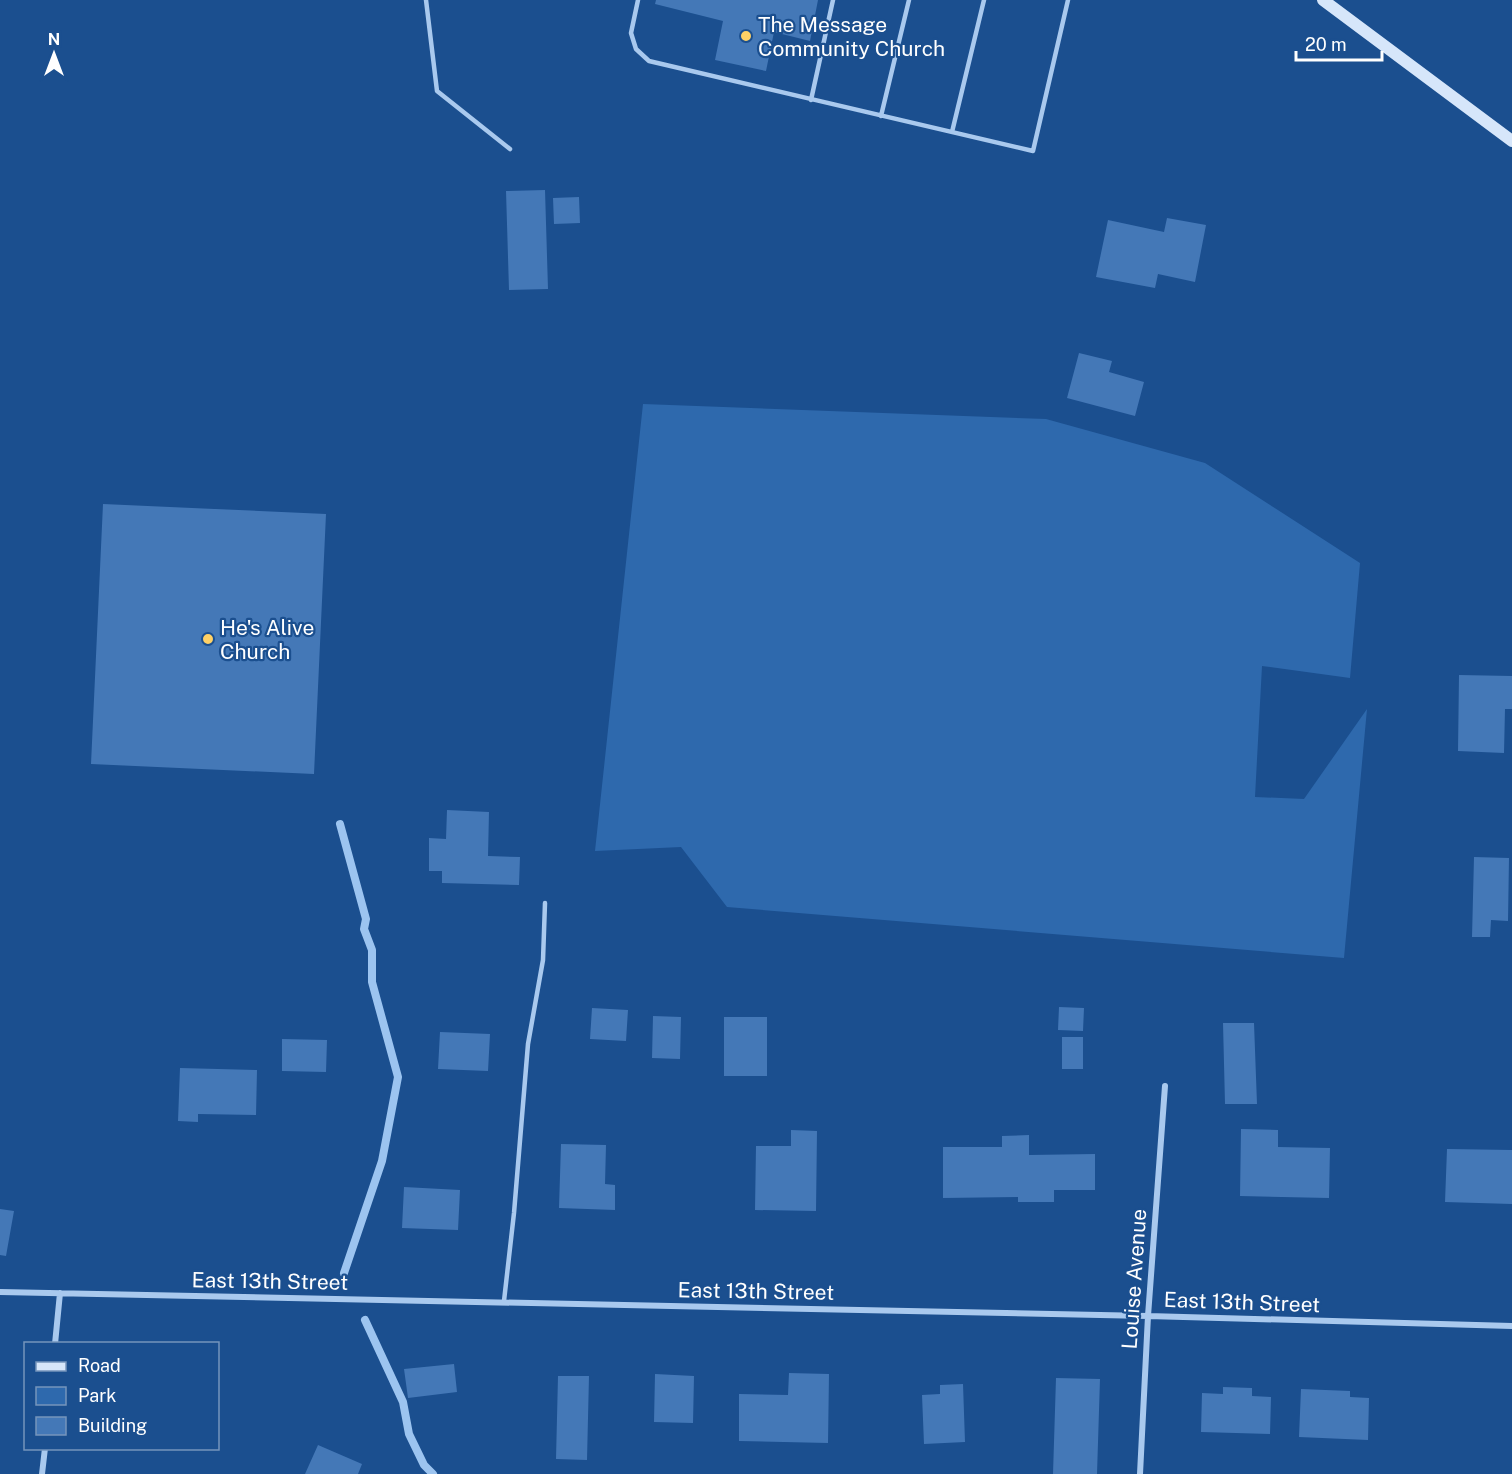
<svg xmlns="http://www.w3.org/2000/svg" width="1512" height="1474" font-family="'Public Sans',sans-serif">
	<rect width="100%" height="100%" fill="#1b4f8f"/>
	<!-- green -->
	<path fill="#2e69ad" d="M643 404 1046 419 1205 463 1360 563 1350 678 1262 666 1255 797 1304 799 1367 709 1344 958 727 907 681 847 595 851Z"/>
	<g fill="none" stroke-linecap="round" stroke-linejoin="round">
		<!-- stream -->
		<path stroke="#9cc4f0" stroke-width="8" d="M340 824 366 919 364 929 372 950V982L398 1077 382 1161 344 1273
			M365 1320 403 1402 409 1434 424 1465 433 1474"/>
	</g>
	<!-- building -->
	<path fill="#4478b7" d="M656 0H818L810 41 774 32 766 71 715 60 723 21 655 4Z
		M545 190 548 289 509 290 506 191Z
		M579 197 580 223 554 224 553 198Z
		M1167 218 1206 225 1195 282 1158 274 1155 288 1096 277 1108 220 1164 232Z
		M1079 353 1112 361 1109 372 1144 382 1135 416 1067 398Z
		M103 504 326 514 314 774 91 764Z
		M1459 675 1512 676V709H1505L1504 753 1458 751Z
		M447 810 489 812 488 856 520 857 519 885 442 883V871H429V838L446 839Z
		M1474 857 1509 858 1508 921 1491 920 1490 937H1472Z
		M1059 1007 1084 1008 1083 1031 1058 1030Z
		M592 1008 628 1010 626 1041 590 1039Z
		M653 1016 681 1017 680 1059 652 1058Z
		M724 1017H767V1076H724Z
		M1223 1023H1254L1257 1104H1225Z
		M440 1032 490 1034 488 1071 438 1069Z
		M1062 1037H1083V1069H1062Z
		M282 1039 327 1040 326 1072 282 1071Z
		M180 1068 257 1070 256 1115 198 1114V1122L178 1121Z
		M1241 1129 1278 1130V1147L1330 1148 1329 1198 1240 1196Z
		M791 1130 817 1131 816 1211 755 1210 756 1146H791Z
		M1029 1135V1155L1095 1154V1190H1054V1202H1018V1197L943 1198V1147H1002V1136Z
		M561 1144 606 1145 605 1184 615 1185V1210L559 1208Z
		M1447 1149 1512 1150V1204L1445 1202Z
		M404 1187 460 1190 458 1230 402 1228Z
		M0 1209 14 1211 6 1256 0 1255Z
		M454 1364 457 1392 408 1398 404 1369Z
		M789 1373 829 1374 828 1443 739 1441V1394L788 1395Z
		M655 1374 694 1376 693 1423 654 1422Z
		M558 1376H589L587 1460 556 1459Z
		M1056 1378 1100 1379 1097 1474H1053Z
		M963 1384 965 1442 924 1444 922 1395 940 1394V1385Z
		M1223 1387 1252 1388V1396L1271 1397 1270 1434 1201 1432 1202 1393 1223 1394Z
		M1301 1389 1350 1391V1397L1369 1398 1368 1440 1299 1437Z
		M318 1445 362 1464 358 1474H305Z"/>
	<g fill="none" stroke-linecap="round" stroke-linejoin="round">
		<!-- lane -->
		<path stroke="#a9c9ee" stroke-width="4.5" d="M426 0 437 91 510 149
			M638 0 631 33 636 49 649 61 1033 151 1068 0
			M811 100 833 0
			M881 116 909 0
			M952 132 984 0
			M504 1301 514 1213 528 1044 543 960 545 903"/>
		<!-- street -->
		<path stroke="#a9c9ee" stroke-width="6" d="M0 1292 1148 1316 1512 1326
			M55 1344 60 1293
			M42 1474 45 1448
			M1140 1474 1148 1316 1165 1086"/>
		<!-- secondary -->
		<path stroke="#d6e6fa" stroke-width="12" d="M1323 0 1512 141"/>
	</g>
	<!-- markers -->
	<g fill="#ffd166" stroke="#1b4f8f" stroke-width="2">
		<circle cx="746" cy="36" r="6"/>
		<circle cx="208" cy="639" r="6"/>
	</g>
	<g text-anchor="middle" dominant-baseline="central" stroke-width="4.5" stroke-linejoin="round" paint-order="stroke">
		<!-- poi labels -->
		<g font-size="21" fill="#fff" stroke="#1b4f8f" text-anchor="start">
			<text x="758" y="24">The Message<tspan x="758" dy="24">Community Church</tspan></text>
			<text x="220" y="627">He's Alive<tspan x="220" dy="24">Church</tspan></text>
		</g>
		<!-- street labels -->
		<g font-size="21" fill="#fff" stroke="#1b4f8f">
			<text transform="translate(1134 1279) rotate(-86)">Louise Avenue</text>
			<text transform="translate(270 1281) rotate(1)">East 13th Street</text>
			<text transform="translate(756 1291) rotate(1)">East 13th Street</text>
			<text transform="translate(1242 1302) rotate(2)">East 13th Street</text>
		</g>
	</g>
	<!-- legend -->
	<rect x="24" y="1342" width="195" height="108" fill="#1b4f8f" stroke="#7695bc" stroke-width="1.5"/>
	<rect x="36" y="1362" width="30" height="9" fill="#d6e6fa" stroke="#7695bc" stroke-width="1.5"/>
	<text x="78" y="1372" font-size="18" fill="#ffffff">Road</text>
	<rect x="36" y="1387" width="30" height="18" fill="#2e69ad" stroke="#7695bc" stroke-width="1.5"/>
	<text x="78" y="1402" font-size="18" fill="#ffffff">Park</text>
	<rect x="36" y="1417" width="30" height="18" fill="#4478b7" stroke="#7695bc" stroke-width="1.5"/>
	<text x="78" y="1432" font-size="18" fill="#ffffff">Building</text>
	<!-- north arrow -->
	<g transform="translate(54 54)" stroke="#1b4f8f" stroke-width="4.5" paint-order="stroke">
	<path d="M0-4.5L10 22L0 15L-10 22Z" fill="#ffffff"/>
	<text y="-9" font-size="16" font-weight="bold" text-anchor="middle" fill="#ffffff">N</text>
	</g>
	<!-- scale -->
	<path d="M1296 51v9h86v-9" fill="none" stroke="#ffffff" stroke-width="3"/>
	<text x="1305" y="51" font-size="18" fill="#ffffff" stroke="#1b4f8f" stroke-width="4.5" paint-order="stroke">20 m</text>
</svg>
